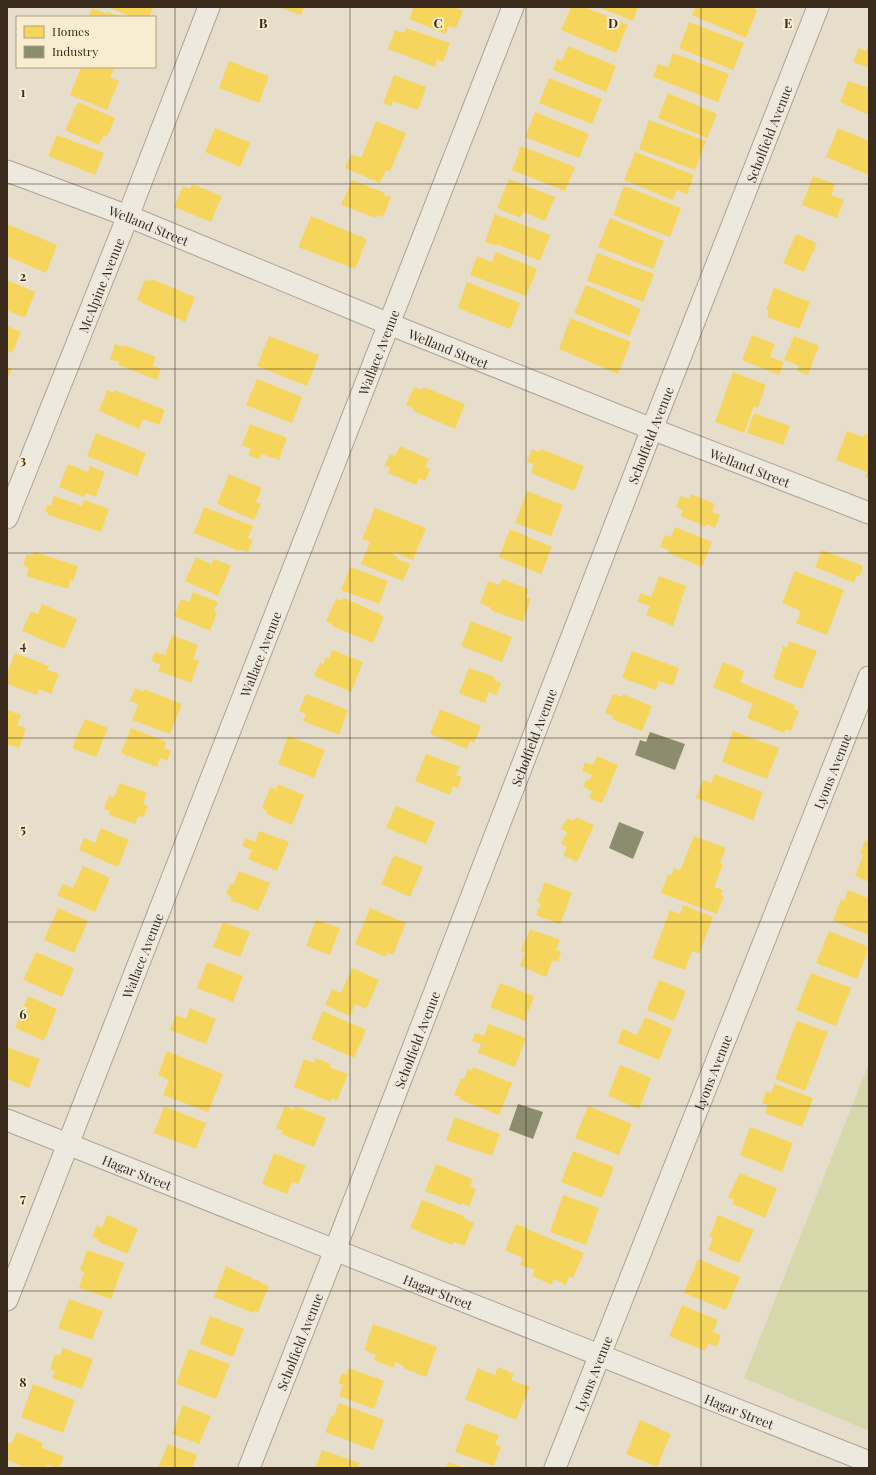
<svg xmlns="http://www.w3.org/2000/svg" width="876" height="1475" font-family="'Playfair Display',serif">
	<rect width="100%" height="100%" fill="#e6decb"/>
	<!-- green -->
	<path fill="#d7d7ac" d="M869 1063V1431L744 1378Z"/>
	<!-- homes -->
	<path fill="#f6d55c" d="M107 7H153L149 17H132Z
		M278 7H304L301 15Z
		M414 7H457L456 8 463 11 456 28 449 26 446 34 409 19Z
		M571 7H585L628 25 616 53 561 30Z
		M598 7H638L633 21Z
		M695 7H750L757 10 746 38 692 15Z
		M92 8 107 14V12L120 17H88Z
		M689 22 744 43 733 70 679 48Z
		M406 28 450 43 443 62 437 60 435 67 388 49 395 30 404 33Z
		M869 45V68L853 62 859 48 866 51Z
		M568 46 616 66 606 92 553 70 557 59 562 61Z
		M673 53 729 74 718 102 653 77 658 64 668 67Z
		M229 61 269 76 259 103 219 88Z
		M81 67H115L110 78 119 81 107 110 70 95Z
		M394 75 426 87 418 110 393 101 391 106 383 103Z
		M549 78 602 99 592 124 539 103Z
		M848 81 869 88V115L840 102Z
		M668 93 717 114 707 138 658 118Z
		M78 102 115 118 107 137 104 135 99 145 65 130Z
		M535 112 589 134 579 158 525 137Z
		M649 120 706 141 695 170 639 149Z
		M376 121 406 133 390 172 386 170 380 183 345 168 351 154 361 158Z
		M215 128 250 143 240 167 205 152Z
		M838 128 869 141V175L826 157Z
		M57 135 104 153 95 175 48 156Z
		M521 146 575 167 565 191 512 170Z
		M635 152 694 175 687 194 676 190 673 200 624 180Z
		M813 176 835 184 831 195 844 200 837 218 802 205Z
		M509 179 555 197 545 221 523 212 520 218 497 208Z
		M352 180 385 193 384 195 391 197 383 217 377 215 376 218 341 205Z
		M192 184 222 196 211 222 174 207 183 186 190 189Z
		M624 186 681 208 670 237 613 215Z
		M495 214 550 235 540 261 497 244V246L485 242Z
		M311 216 367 239 355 269 298 247Z
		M610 218 664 241 653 269 598 247Z
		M7 224 57 245 46 273 7 256Z
		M796 234 817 243 804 272 783 263Z
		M496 252 537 269 526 296 470 275 477 256 492 262Z
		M597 253 654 274 643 302 587 281Z
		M151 279 195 297 185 322 142 303V302L137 299 145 280 150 281Z
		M7 280 35 292 25 318 7 310Z
		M467 282 520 303 510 329 458 308Z
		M586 285 641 309 629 336 574 313Z
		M774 288 810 302 799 329 767 317 769 311 766 310Z
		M570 318 631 342 618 374 559 349Z
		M7 326 21 332 12 353 7 351Z
		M752 335 775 344 770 357 784 362 779 375 742 360Z
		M269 336 319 355 307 386 257 366Z
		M794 336 819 346 808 375 797 371 799 366 784 360Z
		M115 344 123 347 124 345 156 357 153 366 161 369 157 380 118 365 119 362 110 359Z
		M7 367 12 369 7 380Z
		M733 372 766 385 758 408 754 406 744 433 715 422Z
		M257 379 302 397 292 423 246 405Z
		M414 387 422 390 424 387 465 404 455 429 413 411 414 409 406 405Z
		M107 390 114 393 115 390 165 410 159 425 143 419 139 429 99 411Z
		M754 413 790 426 783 445 747 433Z
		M250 424 287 438 279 460 262 454 259 459 248 455 251 449 242 445Z
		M847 431 863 437 864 434 869 435V479L865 477 867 472 836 460Z
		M96 433 146 453 137 476 87 456Z
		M400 446 429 459 425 467 430 469 425 481 419 478 416 485 388 473 390 468 385 465 390 454 395 456Z
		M532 449 540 452 541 449 584 466 574 491 531 473 534 464 527 462Z
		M68 464 88 472 90 466 105 472 96 497 86 493 84 497 59 487Z
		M229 474 262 488 256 502 261 504 254 520 217 504Z
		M527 491 563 505 551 536 515 523Z
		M691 494 715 504 712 512 720 515 715 528 707 524 706 527 680 516 683 510 676 507 680 496 689 499Z
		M54 496 82 506 84 500 109 509 101 532 48 515 49 513 45 512 47 505 51 506Z
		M204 507 253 526 248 538 253 540 248 552 239 549V551L194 533Z
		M375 508 426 528 413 560 393 552 392 554 398 557 397 559 410 564 403 581 361 564 370 542 362 539Z
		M675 527 712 542 702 567 668 553 669 550 660 547 665 535 671 537Z
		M510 529 552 547 541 574 499 557Z
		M822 550 863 566 860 576 857 575 854 583 815 567Z
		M34 552 78 566 73 581 71 580 68 589 26 576 29 568 23 566 27 554 32 556Z
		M196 557 211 564 214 559 231 566 218 596 185 581Z
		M350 567 388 581 379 604 341 590Z
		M795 571 844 590 827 635 796 623 801 611 782 603Z
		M659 576 686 586 673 626 646 615 650 606 637 602 641 593 651 597Z
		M502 579 529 589 526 597 531 599 523 622 490 610 491 608 480 603 488 581 499 585Z
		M193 592 218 602 214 611 217 612 210 631 174 616 181 599 189 602Z
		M344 598 384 616 373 643 332 626 333 625 326 621 336 599 342 601Z
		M42 604 77 619 64 649 22 631 31 611 38 614Z
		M471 621 512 637 502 662 461 646Z
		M172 635 198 645 193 659 199 661 191 683 158 671 161 665 151 661 155 652 165 655Z
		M789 641 817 651 802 689 773 678 783 646 787 648Z
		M332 650 363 662 351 692 314 676 320 663 323 665 326 657 329 658Z
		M632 651 679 668 673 686 659 681 656 690 622 678Z
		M15 653 49 666 47 670 59 674 51 694 39 689 37 695 7 684V673Z
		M723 662 744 671 740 682 795 705 794 709 799 711 791 731 786 729 784 733 747 718 753 704 713 687Z
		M469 668 495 677 494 680 501 683 497 695 489 692 485 703 459 693Z
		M135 688 143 692 144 689 182 704 170 734 132 720 138 704 130 701Z
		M306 694 348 710 339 735 303 721 306 714 299 711Z
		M613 694 622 697 623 694 652 706 642 731 612 719 613 716 605 713Z
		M440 709 481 726 474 743 470 741 467 749 430 734Z
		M7 710 21 715 17 725 26 728 19 748 7 744Z
		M85 719 108 728 96 757 72 748Z
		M131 728 167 742 164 748 171 751 167 761 160 758 157 767 121 753Z
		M733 731 779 748 767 779 722 762Z
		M288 736 325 750 314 778 278 764Z
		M426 754 460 767 456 775 462 777 458 788 453 786 450 795 415 781Z
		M597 756 618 765 602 803 589 798 592 791 583 787 587 779 590 780 592 775 582 771 585 762 593 765Z
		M714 774 763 792 753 820 696 798 703 780 711 783Z
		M120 783 147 793 143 804 148 806 144 817 138 816 135 824 109 815 110 811 104 809 109 796 114 797Z
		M278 784 304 795 292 825 266 814 268 811 262 808 270 787 276 790Z
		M396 806 435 822 426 844 386 828Z
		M576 817 594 825 577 862 563 855 567 847 561 844 567 832 561 829 567 818 574 821Z
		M101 828 129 840 118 867 79 850 84 838 95 843Z
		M259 831 289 842 277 871 248 859 252 850 242 846 246 838 255 842Z
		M694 836 726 848 720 863 723 864 714 887 723 890 721 895 724 896 717 914 661 893 668 874 671 876 674 868 680 871Z
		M865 840 869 842V882L855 876 863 855 860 854Z
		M394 855 423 867 410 897 381 884Z
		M83 866 110 878 95 912 57 895 63 884 73 888Z
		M239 871 270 883 258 911 230 900 232 897 226 894 230 884 233 885Z
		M545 882 572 893 560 924 536 915 541 904 537 902Z
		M848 890 869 898V935L833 921 841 899 844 901Z
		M683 905 713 917 699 954 692 951 685 970 652 958 670 910 680 914Z
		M58 908 88 921 74 953 44 940Z
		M370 908 406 923 393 955 387 953 386 957 355 944Z
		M316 920 340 928 330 955 306 946Z
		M223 922 250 932 240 957 213 947Z
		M530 929 560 940 556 950 561 952 558 962 553 960 546 977 520 966 525 952 521 951Z
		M829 931 869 947 857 979 816 963Z
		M36 952 74 968 62 997 23 980Z
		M207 962 243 976 233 1002 197 988Z
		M352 968 379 980 366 1009 355 1004 350 1016 325 1005 332 989 341 993Z
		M811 973 851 988 836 1026 796 1010Z
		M659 980 686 991 674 1021 647 1010Z
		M500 983 534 996 525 1021 490 1007Z
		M28 996 57 1009 44 1041 15 1028Z
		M190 1008 216 1019 206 1044 170 1030 176 1015 186 1019Z
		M323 1011 366 1030 354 1058 311 1039Z
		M645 1017 672 1029 659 1060 617 1043 623 1029 637 1035Z
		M797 1021 828 1032 805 1091 775 1079Z
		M488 1024 526 1038 515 1067 478 1053 481 1044 472 1041 475 1033 484 1036Z
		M7 1047 40 1059 29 1088 7 1079Z
		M167 1051 223 1074 208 1112 163 1095 169 1080 158 1075Z
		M316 1058 331 1064 329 1067 348 1074 337 1101 332 1098 331 1102 294 1087 304 1059 314 1063Z
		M620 1065 651 1078 639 1109 608 1096Z
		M473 1067 512 1083 499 1115 459 1099 460 1097 454 1095 461 1078 464 1079 468 1069 472 1071Z
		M775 1084 813 1098 802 1127 765 1113 768 1105 762 1103 766 1091 771 1093Z
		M164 1106 206 1123 196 1149 154 1133Z
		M285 1106 294 1110 295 1106 326 1118 314 1147 281 1134 283 1131 276 1128Z
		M588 1106 632 1124 619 1155 575 1138Z
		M455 1117 500 1134 492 1156 446 1140Z
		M750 1127 793 1143 782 1172 740 1155Z
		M573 1151 614 1167 602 1198 561 1182Z
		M274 1153 306 1166 298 1184 292 1182 287 1194 262 1184Z
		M436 1164 473 1179 470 1186 476 1189 469 1206 462 1203 461 1205 425 1191Z
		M740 1173 777 1188 765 1218 732 1204 734 1200 728 1197Z
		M563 1195 599 1208 586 1245 550 1232Z
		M422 1200 464 1216 463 1218 474 1223 464 1246 454 1242 452 1245 410 1228Z
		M107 1215 138 1229 127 1254 97 1241 98 1239 92 1237 97 1225 102 1228Z
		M718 1215 754 1230 739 1263 708 1250 713 1238 709 1237Z
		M516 1224 584 1253 573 1278 569 1276 566 1285 554 1279 552 1285 532 1276 535 1270 520 1265 523 1258 505 1250Z
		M87 1250 124 1263 111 1299 79 1288 84 1272 80 1270Z
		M698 1259 740 1277 726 1310 684 1293Z
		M226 1266 269 1286 258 1312 254 1311 253 1313 214 1297Z
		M69 1299 103 1311 92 1340 58 1328Z
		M682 1305 718 1320 713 1332 721 1335 717 1347 708 1343 705 1351 669 1336Z
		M210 1316 244 1329 233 1357 200 1344Z
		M373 1324 437 1347 426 1377 403 1368 404 1366 395 1362 394 1368 374 1360 376 1355 364 1350Z
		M63 1348 93 1359 82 1389 52 1378 55 1371 50 1369 55 1354 60 1356Z
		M189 1349 230 1364 216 1399 176 1384Z
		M498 1367 514 1374 511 1380 530 1387 516 1420 465 1399 478 1368 495 1375Z
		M349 1368 384 1381 374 1409 339 1396 343 1385 338 1383 342 1373 346 1375Z
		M33 1384 75 1400 63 1433 21 1417Z
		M339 1403 384 1420 373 1450 325 1432 332 1415 334 1416Z
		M183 1405 211 1416 199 1444 172 1434Z
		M640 1420 671 1434 657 1467 626 1454Z
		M466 1423 499 1435 495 1444 501 1446 494 1466 455 1452Z
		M17 1432 43 1443 41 1447 64 1457 59 1468 47 1465 46 1468H26L7 1460 9 1453 7 1452V1448L9 1442 12 1443Z
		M168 1444 197 1455 192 1468H158Z
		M322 1450 360 1463 358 1468H315Z
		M449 1462 464 1468H446Z"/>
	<!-- industry -->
	<path fill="#8c8c6e" d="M650 732 685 744 675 770 635 755 640 740 646 742Z
		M619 822 644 832 633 859 609 848Z
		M518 1104 543 1112 533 1139 509 1130Z"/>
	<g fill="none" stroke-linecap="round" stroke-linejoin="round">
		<!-- street casing -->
		<g stroke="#aba394" stroke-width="23">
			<g id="street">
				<path id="s1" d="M7 171 128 216 389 324 652 429 869 513"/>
				<path id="s2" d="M7 518 128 216 209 7"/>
				<path id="s3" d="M7 1120 869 1462"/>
				<path id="s4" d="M7 1300 513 7"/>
				<path id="s5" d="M249 1468 335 1250 652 429 818 7"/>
				<path id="s6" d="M555 1468 869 677"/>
			</g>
		</g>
		<!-- street -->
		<use href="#street" stroke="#eee9de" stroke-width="21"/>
	</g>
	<!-- grid -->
	<path fill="none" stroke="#3b2b1c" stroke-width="1" stroke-opacity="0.55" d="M175 7V1468M350 7V1468M526 7V1468M701 7V1468M7 184H869M7 369H869M7 553H869M7 738H869M7 922H869M7 1106H869M7 1291H869"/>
	<g text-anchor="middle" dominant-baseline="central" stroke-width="4" stroke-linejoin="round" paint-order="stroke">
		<!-- street labels -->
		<g font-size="13" fill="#3b2b1c" stroke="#f9edd0">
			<text stroke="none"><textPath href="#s5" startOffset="1432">Scholfield Avenue</textPath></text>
			<text stroke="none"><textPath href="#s1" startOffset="152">Welland Street</textPath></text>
			<text stroke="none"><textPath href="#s2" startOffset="251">McAlpine Avenue</textPath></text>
			<text stroke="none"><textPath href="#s1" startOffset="476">Welland Street</textPath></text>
			<text stroke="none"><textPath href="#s4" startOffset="1018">Wallace Avenue</textPath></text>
			<text stroke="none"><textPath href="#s5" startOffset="1108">Scholfield Avenue</textPath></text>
			<text stroke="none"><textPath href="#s1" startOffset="800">Welland Street</textPath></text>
			<text stroke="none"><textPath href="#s4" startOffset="694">Wallace Avenue</textPath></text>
			<text stroke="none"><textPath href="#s5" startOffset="784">Scholfield Avenue</textPath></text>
			<text stroke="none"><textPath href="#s6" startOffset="750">Lyons Avenue</textPath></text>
			<text stroke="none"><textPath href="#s4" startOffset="370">Wallace Avenue</textPath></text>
			<text stroke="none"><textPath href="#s5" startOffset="460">Scholfield Avenue</textPath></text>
			<text stroke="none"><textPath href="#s6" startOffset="426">Lyons Avenue</textPath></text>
			<text stroke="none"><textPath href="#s3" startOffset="140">Hagar Street</textPath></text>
			<text stroke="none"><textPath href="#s3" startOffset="464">Hagar Street</textPath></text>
			<text stroke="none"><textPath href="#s5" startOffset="136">Scholfield Avenue</textPath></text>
			<text stroke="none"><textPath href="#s6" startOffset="102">Lyons Avenue</textPath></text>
			<text stroke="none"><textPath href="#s3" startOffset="788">Hagar Street</textPath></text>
		</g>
	</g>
	<g font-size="13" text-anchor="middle" font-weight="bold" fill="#3b2b1c" stroke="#f9edd0" stroke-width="4" stroke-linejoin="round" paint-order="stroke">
		<text x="263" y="28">B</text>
		<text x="438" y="28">C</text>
		<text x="613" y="28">D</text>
		<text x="788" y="28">E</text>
		<text x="23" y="97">1</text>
		<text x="23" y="281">2</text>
		<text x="23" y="465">3</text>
		<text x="23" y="650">4</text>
		<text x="23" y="834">5</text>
		<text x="23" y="1019">6</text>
		<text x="23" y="1203">7</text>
		<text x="23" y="1387">8</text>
	</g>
	<!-- border -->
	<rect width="876" height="1475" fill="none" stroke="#3b2b1c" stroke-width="16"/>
	<!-- legend -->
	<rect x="16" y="16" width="140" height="52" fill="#f9edd0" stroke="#ad9f88"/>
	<rect x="24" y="26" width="20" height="12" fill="#f6d55c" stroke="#ad9f88"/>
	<text x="52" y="36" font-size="12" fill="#3b2b1c">Homes</text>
	<rect x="24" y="46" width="20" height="12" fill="#8c8c6e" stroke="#ad9f88"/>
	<text x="52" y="56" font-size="12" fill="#3b2b1c">Industry</text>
</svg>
